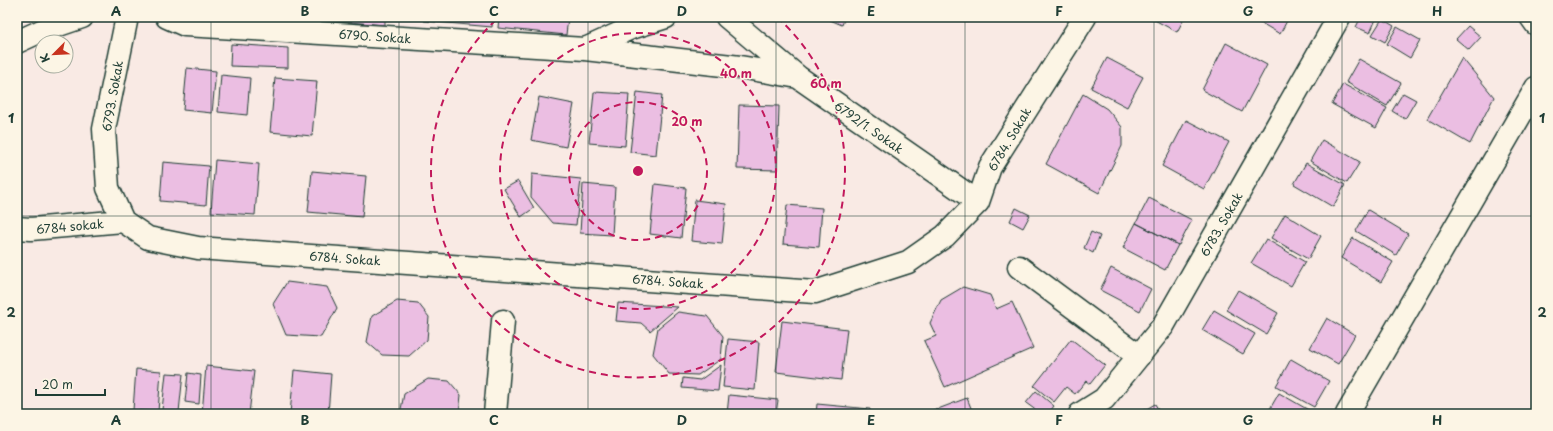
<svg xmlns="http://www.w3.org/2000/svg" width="1553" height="431" font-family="'Playpen Sans',sans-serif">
	<rect width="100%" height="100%" fill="#f9eae4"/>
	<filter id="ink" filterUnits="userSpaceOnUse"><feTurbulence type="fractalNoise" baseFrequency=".025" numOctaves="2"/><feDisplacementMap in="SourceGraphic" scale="8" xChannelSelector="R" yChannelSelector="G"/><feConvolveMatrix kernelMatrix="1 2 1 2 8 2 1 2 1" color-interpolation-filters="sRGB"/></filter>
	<g filter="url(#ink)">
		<!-- building -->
		<path fill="#ebbee2" stroke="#1f3d34" d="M313 17H385V25L313 19Z
			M424 17H493L492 27 424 21Z
			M499 17H568L566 35 498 28Z
			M823 17H845L842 25Z
			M1149 17H1185L1177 32Z
			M1251 17H1289L1280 34Z
			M1361 17H1377L1370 33 1356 27Z
			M1382 19 1394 26 1385 42 1372 35Z
			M1468 26 1481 37 1469 50 1456 39Z
			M1397 27 1420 40 1410 58 1387 44Z
			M1226 43 1267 65 1242 112 1202 90Z
			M231 44 288 48V68L230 66Z
			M1107 58 1143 77 1127 107 1091 88Z
			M1462 58 1494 97 1470 144 1427 119Z
			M1359 59 1401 83 1387 106 1346 82Z
			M187 68 216 71 212 113 183 110Z
			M221 75 250 78 247 115 218 112Z
			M275 78 317 81 312 136 270 132Z
			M1343 84 1387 108 1376 128 1332 104Z
			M594 92 629 94 625 146 589 143Z
			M637 92 662 95 656 155 630 152Z
			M1403 93 1416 100 1405 119 1392 111Z
			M1083 94 1107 109 1122 127V146L1099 193 1046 164Z
			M539 97 574 104 566 147 531 140Z
			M739 105 779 106 777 170 737 169Z
			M1186 120 1229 142 1204 189 1162 166Z
			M1322 140 1360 162 1347 183 1310 161Z
			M215 160 259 164 255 215 211 212Z
			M163 162 209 166 206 205 160 201Z
			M1306 163 1345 185 1333 207 1294 184Z
			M312 171 366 176 362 217 308 212Z
			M532 174 581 179 576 225 553 223 531 197Z
			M518 181 534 208 521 217 504 189Z
			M583 184 615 187 612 235 580 233Z
			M655 184 686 188 681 238 650 234Z
			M1149 198 1192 220 1179 245 1136 223Z
			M695 200 726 204 722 244 691 241Z
			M787 205 822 208 819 247 783 244Z
			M1016 208 1030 215 1023 228 1010 221Z
			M1368 210 1408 234 1396 255 1356 231Z
			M1285 214 1321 236 1308 259 1271 238Z
			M1136 223 1178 245 1165 270 1123 248Z
			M1091 232 1100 236 1093 253 1084 248Z
			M1353 238 1393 262 1381 282 1341 258Z
			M1266 239 1305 262 1291 286 1251 263Z
			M1111 268 1151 289 1140 311 1100 290Z
			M287 282 327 287 337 308 321 337 286 335 273 304Z
			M963 287 990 295 996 309 1012 302 1033 348 945 387 924 341 936 336 930 323 941 300Z
			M1238 290 1278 313 1266 334 1226 310Z
			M397 301 418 303 429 317 427 340 409 356 382 355 367 342 372 316Z
			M618 303 678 307 650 331 641 323 616 321Z
			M1214 310 1255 334 1243 354 1202 330Z
			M678 312 707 316 723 336 721 359 698 375 669 374 653 354 658 328Z
			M1327 318 1355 335 1338 364 1310 348Z
			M782 321 847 329 841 380 776 372Z
			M728 339 759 342 755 390 723 387Z
			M1071 339 1105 365 1090 384 1086 381 1075 394 1066 387 1054 402 1034 386Z
			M1291 359 1329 381 1314 407 1276 386Z
			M721 365 718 391 682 388 683 378 700 380Z
			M206 366 254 371 249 414H202Z
			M136 369 161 371 158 412 133 410Z
			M294 370 331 374 328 414H290Z
			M166 373 183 374 179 412 162 410Z
			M188 373 201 375 199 404 185 402Z
			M428 379 449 381 461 395 459 414H400L404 394Z
			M1036 391 1054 406 1048 414H1041L1026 403Z
			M1279 393 1312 412 1311 414H1267Z
			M729 395 778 400 776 414H727Z
			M967 398 973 413 981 411 982 414H940L938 409Z
			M817 404 870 409V414H816Z
			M1155 404 1161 414H1138Z
			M936 409 938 414H924Z
			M709 410 723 412V414H708Z"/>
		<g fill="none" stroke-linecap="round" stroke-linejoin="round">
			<!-- minor casing -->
			<g stroke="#1f3d34" stroke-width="25">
				<path id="minor" d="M167 17 185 25 585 49 740 67 798 77
					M727 17 798 77 978 202
					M1531 17 1536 24
					M17 42 41 31 82 17
					M585 49 631 28 666 17
					M123 221 148 238 198 248 815 292 908 262 945 236 978 202 990 167 1085 17
					M123 221 108 188 104 129 127 17
					M17 228 31 229 123 221
					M1019 267 1139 356
					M495 414 503 321
					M1080 414 1104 399 1163 326 1339 17
					M1347 414 1536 88"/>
			</g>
			<!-- minor -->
			<use href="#minor" stroke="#fcf5e5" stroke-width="22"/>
		</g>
	</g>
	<!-- grid -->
	<path fill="none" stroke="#1f3d34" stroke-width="1" stroke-opacity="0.55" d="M211 17V414M399 17V414M588 17V414M776 17V414M965 17V414M1154 17V414M1342 17V414M17 216H1536"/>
	<!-- distance rings -->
	<g fill="none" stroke="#c2185b" stroke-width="2" stroke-dasharray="7 5">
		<circle cx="638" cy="171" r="69"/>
		<circle cx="638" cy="171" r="138"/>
		<path d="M777 17A207 207 0 1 1 499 17"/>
	</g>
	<g text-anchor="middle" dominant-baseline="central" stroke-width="3" stroke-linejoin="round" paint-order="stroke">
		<!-- street labels -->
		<g font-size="12" fill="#1f3d34" stroke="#fcf5e5">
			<text transform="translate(375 36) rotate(4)">6790. Sokak</text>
			<text transform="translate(112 96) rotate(-80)">6793. Sokak</text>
			<text transform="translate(869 127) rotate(35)">6792/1. Sokak</text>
			<text transform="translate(1009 139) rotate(-59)">6784. Sokak</text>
			<text transform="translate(1221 224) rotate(-60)">6783. Sokak</text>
			<text transform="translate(70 226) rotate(-5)">6784 sokak</text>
			<text transform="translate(345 258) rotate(4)">6784. Sokak</text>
			<text transform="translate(668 281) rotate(4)">6784. Sokak</text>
		</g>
	</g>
	<circle cx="638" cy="171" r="6" fill="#c2185b" stroke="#fcf5e5" stroke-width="2"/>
	<g font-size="12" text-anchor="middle" font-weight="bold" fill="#c2185b" stroke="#fcf5e5" stroke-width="3" stroke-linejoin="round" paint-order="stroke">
		<text x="736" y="78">40 m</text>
		<text x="826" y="88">60 m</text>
		<text x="687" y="126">20 m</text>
	</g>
	<!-- margin -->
	<rect width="1553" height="431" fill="none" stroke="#fcf5e5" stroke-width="44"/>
	<!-- north arrow -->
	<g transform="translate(54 54) rotate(246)"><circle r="19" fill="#fcf5e5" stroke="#a4ab9e"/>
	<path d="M0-3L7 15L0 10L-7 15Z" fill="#c8321e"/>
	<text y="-6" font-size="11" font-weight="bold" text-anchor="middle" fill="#1f3d34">K</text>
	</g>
	<!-- scale -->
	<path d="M36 389v6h69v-6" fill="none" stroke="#1f3d34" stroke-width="2"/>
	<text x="42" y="389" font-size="12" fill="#1f3d34" stroke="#fcf5e5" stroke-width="3" paint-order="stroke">20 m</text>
	<rect x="22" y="22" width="1509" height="387" fill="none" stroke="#1f3d34" stroke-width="1.5"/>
	<g font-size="13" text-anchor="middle" font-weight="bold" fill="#1f3d34">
		<text x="116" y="16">A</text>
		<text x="305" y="16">B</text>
		<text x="494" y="16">C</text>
		<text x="682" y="16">D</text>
		<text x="871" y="16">E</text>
		<text x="1059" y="16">F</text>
		<text x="1248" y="16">G</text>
		<text x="1437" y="16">H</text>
		<text x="11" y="123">1</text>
		<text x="1542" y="123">1</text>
		<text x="11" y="317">2</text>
		<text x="1542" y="317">2</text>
		<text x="116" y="425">A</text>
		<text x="305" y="425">B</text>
		<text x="494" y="425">C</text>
		<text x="682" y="425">D</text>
		<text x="871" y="425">E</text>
		<text x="1059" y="425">F</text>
		<text x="1248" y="425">G</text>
		<text x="1437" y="425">H</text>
	</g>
</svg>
